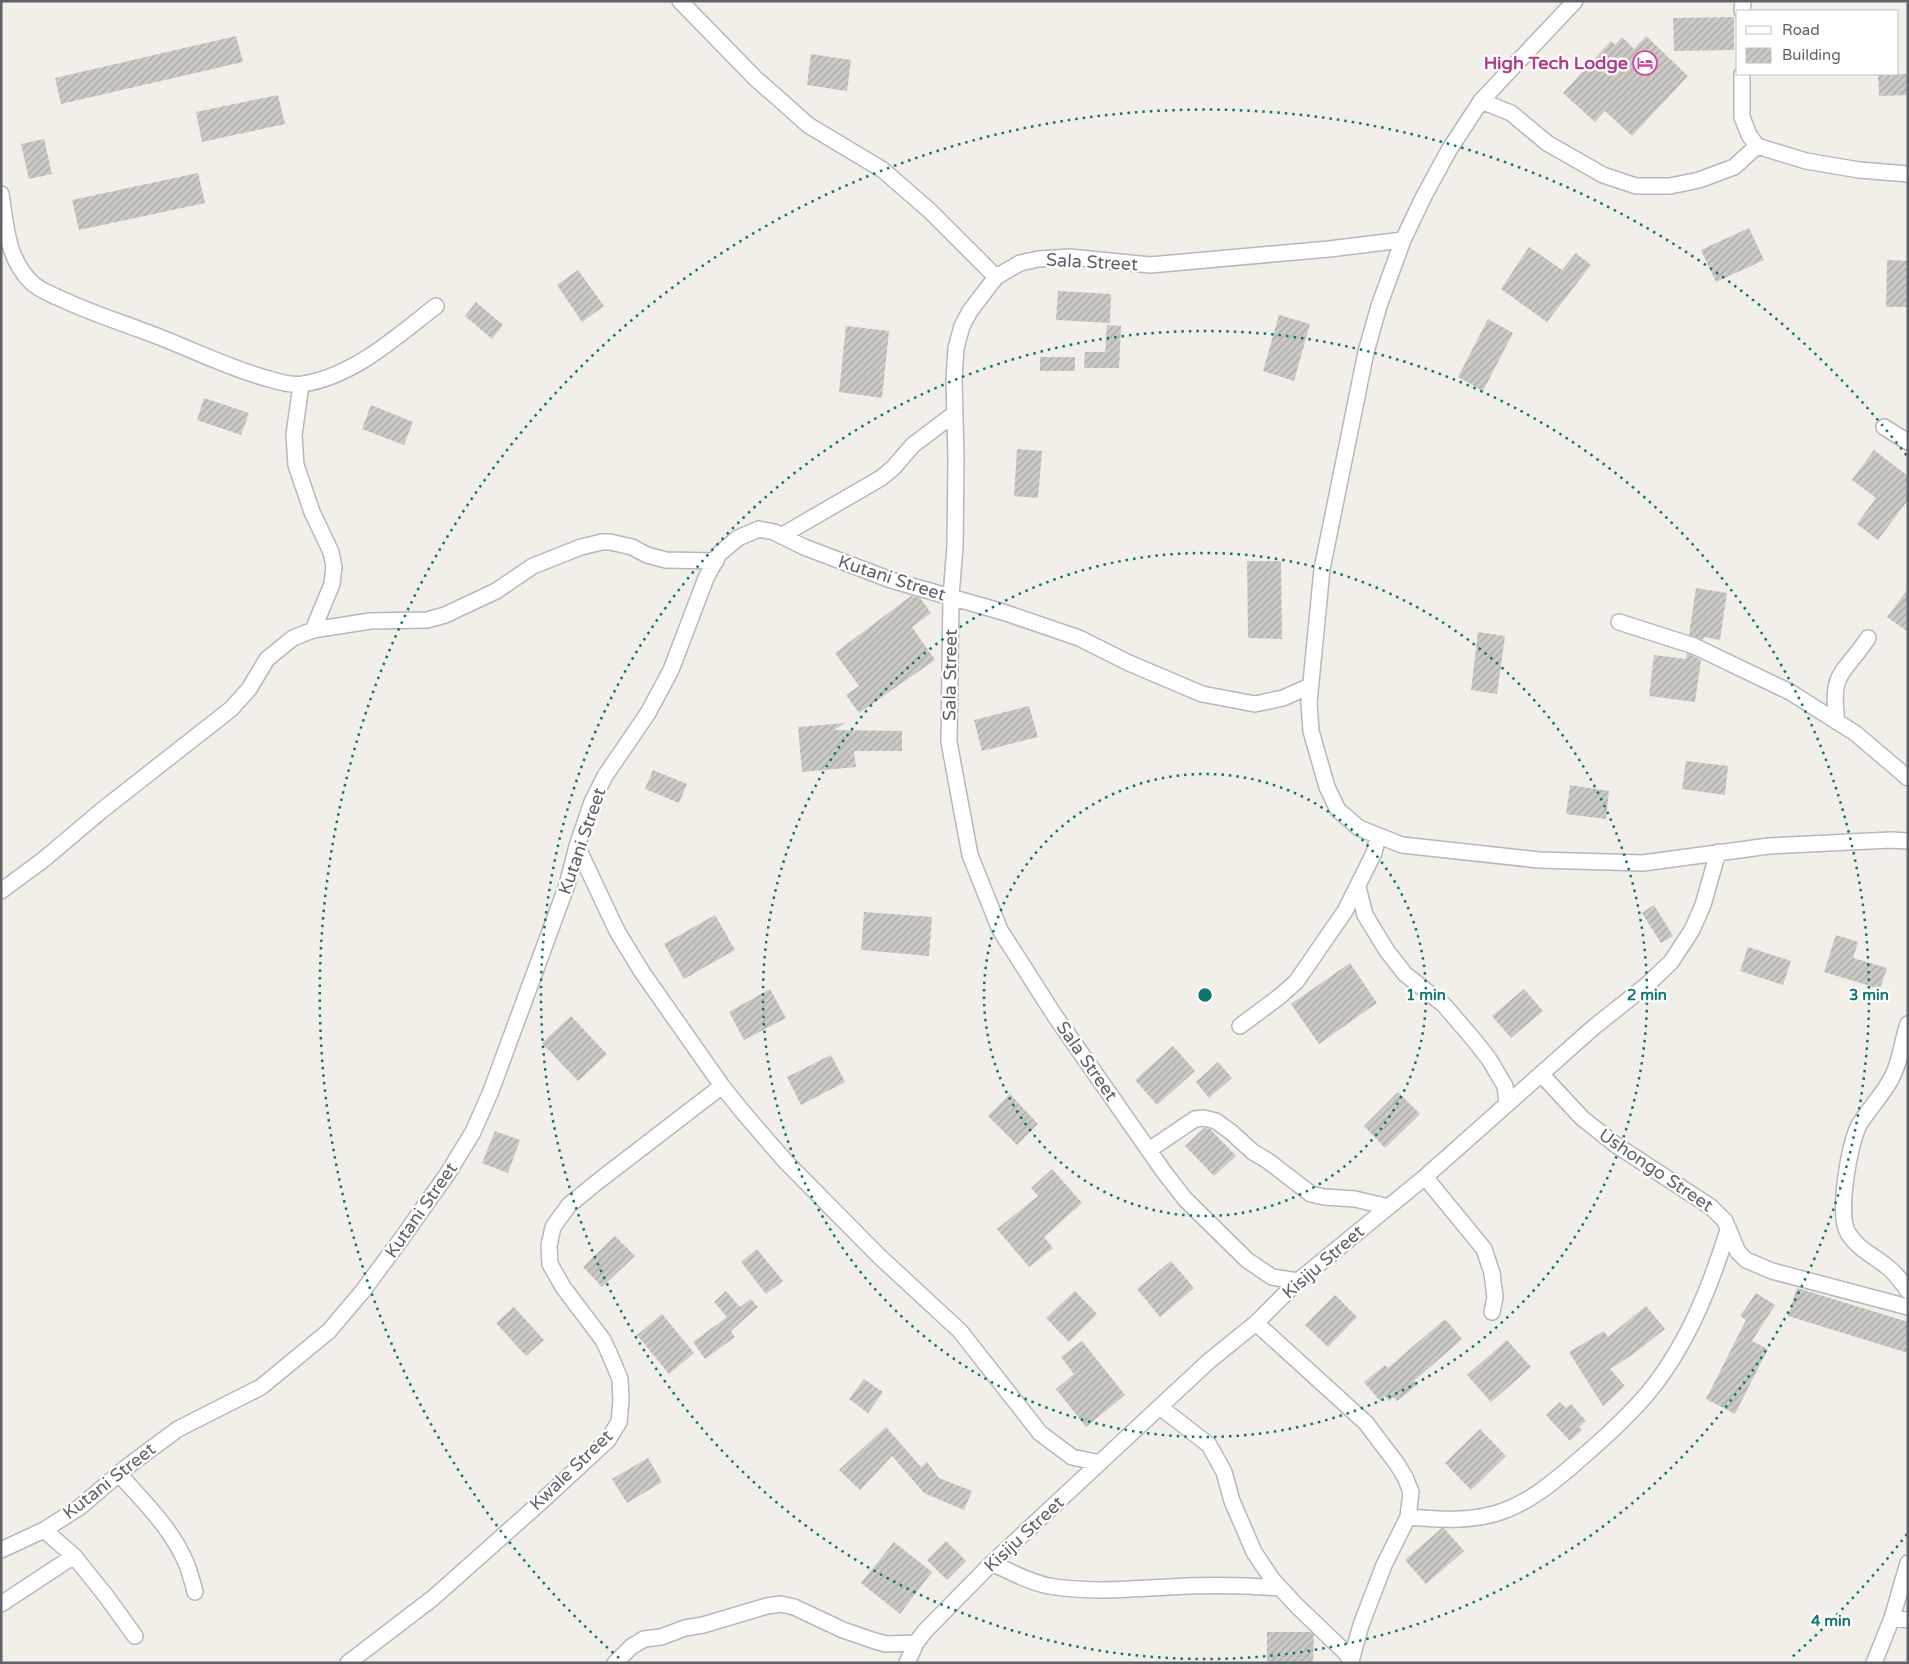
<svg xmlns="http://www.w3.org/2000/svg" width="1909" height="1664" font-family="'Varela Round',sans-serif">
	<defs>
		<pattern id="building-hatch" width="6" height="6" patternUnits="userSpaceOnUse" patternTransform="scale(1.25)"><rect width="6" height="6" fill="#cccac5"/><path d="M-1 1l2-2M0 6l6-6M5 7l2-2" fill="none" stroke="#a9a8a4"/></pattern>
	</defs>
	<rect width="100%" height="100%" fill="#f1efe8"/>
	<!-- building -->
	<path fill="url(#building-hatch)" d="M1734 17V50L1674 51 1673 18Z
		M236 36 243 62 61 104 55 78Z
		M1646 36 1688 76 1632 136 1605 111 1595 122 1563 93 1611 41 1615 45 1622 37 1634 49Z
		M811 54 851 60 847 91 807 85Z
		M1878 74H1908V95L1879 96Z
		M278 95 285 124 202 142 196 112Z
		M44 139 52 174 29 179 21 144Z
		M198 173 205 203 79 230 72 200Z
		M1749 228 1764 260 1716 282 1701 250Z
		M1529 247 1562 270 1576 253 1591 265 1547 322 1501 289Z
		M1887 260 1908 261V307H1886Z
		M578 270 604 306 582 322 557 285Z
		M1058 291 1111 294 1110 323 1056 320Z
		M476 302 503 325 492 339 465 316Z
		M1279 315 1310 324 1294 381 1263 371Z
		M1488 319 1513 333 1483 391 1458 377Z
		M1107 325 1121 326 1119 368H1084L1085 352H1105Z
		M846 326 889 331 882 398 839 392Z
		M1040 357H1075V371H1040Z
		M204 398 249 413 241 435 197 420Z
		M371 405 413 422 404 445 362 429Z
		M1017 449 1042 451 1038 498 1014 496Z
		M1874 450 1908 476V500L1878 540 1857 524 1876 498 1852 480Z
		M1247 561H1281L1282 639 1248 638Z
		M1696 588 1727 593 1720 640 1704 637 1703 640 1689 635Z
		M1908 589V632L1887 617Z
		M911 596 920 598 931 613 912 627 935 660 859 713 846 695 859 686 835 653Z
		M1478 632 1505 636 1497 694 1471 690Z
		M1687 653 1701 660 1695 702 1649 696 1654 655 1686 659Z
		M1029 706 1038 737 982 751 974 720Z
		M845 723 834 730 902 731V751H854L856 767 802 772 798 727Z
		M1686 761 1728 766 1725 795 1682 789Z
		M653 770 687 784 679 803 645 789Z
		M1570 785 1609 791 1606 819 1566 814Z
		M1654 905 1673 936 1661 943 1642 913Z
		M864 912 932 917 929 956 861 950Z
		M715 915 735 950 684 979 664 944Z
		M1836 935 1858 942 1853 958 1887 968 1880 989 1824 972Z
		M1748 947 1791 961 1783 985 1740 971Z
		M1350 963 1377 1003 1319 1044 1291 1004Z
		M770 989 786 1018 744 1040 729 1012Z
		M1524 989 1543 1011 1511 1038 1492 1016Z
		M571 1016 607 1054 578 1081 542 1043Z
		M1173 1046 1195 1071 1157 1105 1135 1080Z
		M831 1055 845 1082 801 1105 787 1077Z
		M1218 1062 1232 1078 1209 1098 1196 1082Z
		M1398 1092 1420 1114 1385 1148 1364 1126Z
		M1010 1094 1038 1124 1017 1145 988 1116Z
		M1204 1128 1210 1129 1236 1156 1214 1176 1185 1146Z
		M495 1131 520 1140 508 1173 482 1163Z
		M1052 1169 1082 1203 1044 1237 1053 1248 1029 1267 997 1229 1038 1196 1031 1188Z
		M615 1236 635 1256 602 1287 583 1267Z
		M757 1249 783 1281 766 1294 741 1262Z
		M1171 1261 1194 1288 1160 1317 1137 1289Z
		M1797 1288 1908 1322V1353L1788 1316Z
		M726 1291 740 1307 751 1299 758 1307 731 1331 735 1337 705 1359 693 1342 727 1317 714 1302Z
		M1075 1291 1097 1314 1069 1342 1046 1318Z
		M1756 1293 1775 1305 1752 1341 1768 1349 1735 1414 1706 1399 1746 1320 1740 1316Z
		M1335 1295 1357 1317 1328 1347 1305 1325Z
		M1646 1306 1665 1329 1632 1355 1610 1369 1625 1386 1603 1406 1569 1352 1604 1331 1608 1337Z
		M514 1307 544 1340 526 1356 496 1323Z
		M662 1314 694 1353 669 1374 637 1335Z
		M1445 1319 1462 1339 1414 1381 1417 1385 1397 1401 1393 1397 1389 1401 1385 1396 1380 1401 1364 1382 1385 1365 1388 1368Z
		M1507 1340 1531 1367 1491 1402 1467 1375Z
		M1082 1341 1125 1395 1086 1427 1056 1389 1074 1374 1061 1357Z
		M864 1379 883 1392 868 1413 849 1399Z
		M1560 1402 1566 1408 1571 1404 1586 1421 1579 1427 1582 1430 1570 1441 1546 1415Z
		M886 1427 921 1467 927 1462 939 1478 972 1491 964 1510 924 1493 892 1456 860 1490 839 1470Z
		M1480 1429 1506 1456 1471 1490 1445 1463Z
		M648 1458 662 1482 627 1503 612 1479Z
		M1442 1528H1444L1464 1551 1426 1584 1405 1560Z
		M946 1541 966 1561 947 1580 927 1560Z
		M894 1542 932 1572 900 1614 861 1583Z
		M1267 1632H1311L1314 1635 1313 1663H1267Z"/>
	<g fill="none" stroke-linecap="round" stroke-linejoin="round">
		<!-- street casing -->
		<g stroke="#b5b8bc" stroke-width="18">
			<path id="street" d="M680 1 756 79 779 99 808 125 883 170 930 211 996 277
				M1575 1 1481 101 1449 150 1424 196 1403 240 1379 306 1366 352 1322 569 1309 703 1311 731 1327 787 1338 810 1359 828 1402 845 1539 860 1643 863 1769 846 1891 840 1908 841
				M1742 11 1743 1
				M1742 74V117L1749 135 1757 146 1806 161 1859 170 1908 174
				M1481 101 1511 113 1547 143 1603 175 1636 186H1670L1699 180 1734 167 1757 146
				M1 194C6 226 7 258 31 282 38 289 48 293 57 297 84 310 111 319 138 329 182 344 224 367 269 379 279 382 294 386 303 384 354 376 396 337 436 306
				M301 385 294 435 296 465 312 512 331 552 334 567 332 584 313 630
				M1884 427 1908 442
				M781 536 881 478 893 468 913 445 954 414
				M1619 622 1694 646 1790 692 1855 733 1908 778
				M1837 722C1830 670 1843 676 1868 638
				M577 846 617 931 642 972 722 1086 742 1111 786 1162 880 1257 960 1331 1040 1433 1072 1457 1100 1463
				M1358 887 1365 915 1387 951 1405 974 1444 1005 1474 1040 1489 1059 1505 1086 1507 1104
				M1 891 43 860 101 811 231 709 249 689 267 659 293 638 313 630 370 621 427 620 445 615 496 591 533 566 581 547 602 542H610L632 547 647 555 666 560 716 561
				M1908 1024C1902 1041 1901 1059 1893 1075 1885 1093 1869 1108 1859 1125 1849 1145 1837 1214 1848 1233 1857 1248 1872 1255 1885 1265 1895 1272 1901 1281 1908 1291
				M1240 1026 1279 997 1296 982 1345 911 1374 853 1378 837
				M1542 1075 1582 1118 1616 1145 1711 1207 1725 1221 1738 1252 1746 1260 1772 1271 1908 1307
				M1149 1150 1195 1119 1203 1118 1216 1121 1231 1132 1253 1152 1268 1161 1311 1194 1324 1197 1355 1199 1389 1207
				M1425 1177 1484 1249 1492 1273 1495 1297 1492 1312
				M1298 1281 1272 1277 1247 1260 1185 1199 1164 1172 1055 1016 1000 930 970 855 949 742 951 597 955 546 956 459 954 379 956 348 962 326 970 311 996 277 1020 263 1038 259 1070 257 1150 265 1329 249 1403 240
				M1256 1323 1366 1423 1397 1464 1405 1477 1411 1492 1408 1517 1384 1565 1361 1625 1351 1661
				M1160 1407 1209 1445 1224 1472 1232 1501 1254 1552 1272 1579 1297 1606 1347 1654 1351 1663
				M119 1474C144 1502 173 1530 187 1565 190 1574 193 1583 195 1592
				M1408 1517C1439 1519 1464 1522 1494 1514 1527 1505 1555 1481 1580 1459 1601 1441 1622 1422 1641 1401 1684 1353 1709 1291 1728 1230
				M44 1530 74 1556 106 1596 135 1636
				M1 1550 44 1530 80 1507 128 1466 178 1429 261 1387 329 1331 362 1292 402 1238 448 1173 473 1132 491 1091 567 885 577 846 592 802 605 776 648 713 671 670 706 578 719 554 738 538 759 529 774 532 804 547 891 580 1003 612 1079 638 1129 663 1202 694 1255 704 1283 698 1310 686
				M992 1563C1011 1572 1029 1582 1049 1586 1090 1593 1128 1589 1168 1587 1205 1585 1243 1585 1279 1588
				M1 1604 74 1556
				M1892 1618 1908 1620
				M348 1663 433 1598 542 1501 608 1440 619 1422 621 1400 620 1379 610 1355 603 1340 563 1287 550 1264 549 1246 553 1227 569 1205 601 1179 722 1086
				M615 1663 631 1647 644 1639 661 1637 685 1628 703 1625 767 1606 781 1604 794 1607 843 1630 875 1641 886 1644 916 1643
				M907 1663 916 1643 925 1631 992 1563 1209 1361 1256 1323 1298 1281 1425 1177 1594 1027 1648 984 1671 962 1692 930 1703 905 1718 852
				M1874 1663 1892 1618 1908 1563"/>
		</g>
		<!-- street -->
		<use href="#street" stroke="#fff" stroke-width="15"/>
	</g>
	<!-- distance rings -->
	<g fill="none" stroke="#0f766e" stroke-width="2.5" stroke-dasharray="2.5 5">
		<circle cx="1205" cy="995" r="221"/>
		<circle cx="1205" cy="995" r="442"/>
		<circle cx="1205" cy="995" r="664"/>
		<path d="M1907 1534A885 885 0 0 1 1791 1658M619 1658A885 885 0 1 1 1907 456"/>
	</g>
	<!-- icons -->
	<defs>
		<g id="hotel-ring" transform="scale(1.25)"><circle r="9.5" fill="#fff" stroke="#d1479c" stroke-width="1.5"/><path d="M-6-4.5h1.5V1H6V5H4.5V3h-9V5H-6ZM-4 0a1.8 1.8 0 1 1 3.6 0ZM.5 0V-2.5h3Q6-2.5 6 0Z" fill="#d1479c"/></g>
	</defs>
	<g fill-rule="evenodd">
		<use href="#hotel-ring" x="1645" y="63"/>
	</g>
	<g text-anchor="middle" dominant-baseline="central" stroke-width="4.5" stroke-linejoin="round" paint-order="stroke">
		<!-- hotel labels -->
		<g font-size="18" font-weight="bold" fill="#b23c85" stroke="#fff" text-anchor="end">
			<text x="1628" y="63">High Tech Lodge</text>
		</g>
		<!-- street labels -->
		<g font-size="18" fill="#5f6368" stroke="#fff">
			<text transform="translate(1092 262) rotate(3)">Sala Street</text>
			<text transform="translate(892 578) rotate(18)">Kutani Street</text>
			<text transform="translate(950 675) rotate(-89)">Sala Street</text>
			<text transform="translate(582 841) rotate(-71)">Kutani Street</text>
			<text transform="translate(1087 1061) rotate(55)">Sala Street</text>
			<text transform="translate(1656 1170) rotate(34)">Ushongo Street</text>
			<text transform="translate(421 1210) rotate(-55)">Kutani Street</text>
			<text transform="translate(1323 1262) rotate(-41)">Kisiju Street</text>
			<text transform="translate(571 1470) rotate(-44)">Kwale Street</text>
			<text transform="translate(109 1481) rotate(-38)">Kutani Street</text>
			<text transform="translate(1024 1534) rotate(-43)">Kisiju Street</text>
		</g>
	</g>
	<circle cx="1205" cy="995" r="8" fill="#0f766e" stroke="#fff" stroke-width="2.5"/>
	<g font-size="15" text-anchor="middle" font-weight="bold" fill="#0f766e" stroke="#fff" stroke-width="4.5" stroke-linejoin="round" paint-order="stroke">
		<text x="1426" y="1000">1 min</text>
		<text x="1647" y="1000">2 min</text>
		<text x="1869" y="1000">3 min</text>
		<text x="1831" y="1626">4 min</text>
	</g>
	<!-- border -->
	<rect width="1909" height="1664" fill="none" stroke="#5f6368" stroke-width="5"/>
	<!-- legend -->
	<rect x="1736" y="10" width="162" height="65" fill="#ffffff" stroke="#bfc1c3"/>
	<rect x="1746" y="26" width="25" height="8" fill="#ffffff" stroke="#bfc1c3"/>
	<text x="1782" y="35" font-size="15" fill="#5f6368">Road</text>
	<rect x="1746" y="48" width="25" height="15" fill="url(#building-hatch)" stroke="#bfc1c3"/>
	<text x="1782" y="60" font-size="15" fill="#5f6368">Building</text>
</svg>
